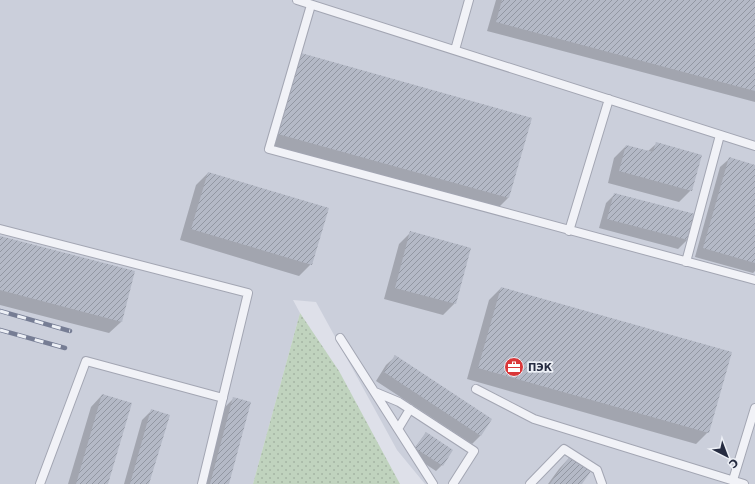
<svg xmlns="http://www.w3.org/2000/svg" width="755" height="484" font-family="'DejaVu Sans',sans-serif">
	<defs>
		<pattern id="grass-dots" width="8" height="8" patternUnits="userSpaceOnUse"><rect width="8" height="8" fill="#c0d3be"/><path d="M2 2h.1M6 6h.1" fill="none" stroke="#a5b5a4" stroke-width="1.8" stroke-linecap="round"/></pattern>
		<pattern id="building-hatch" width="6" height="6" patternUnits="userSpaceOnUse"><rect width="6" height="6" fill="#b4b9c6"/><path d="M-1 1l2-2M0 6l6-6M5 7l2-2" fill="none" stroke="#9297a2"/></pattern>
	</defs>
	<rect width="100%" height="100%" fill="#dee0e9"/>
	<!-- built -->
	<path fill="#cbcfdb" d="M0 0H755V484H425L397 450 316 302 293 300 300 313 253 484H0Z"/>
	<!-- grass -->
	<path fill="url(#grass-dots)" d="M300 313 339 371 400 484H253Z"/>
	<!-- shadow -->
	<path fill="#0003" d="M496 0H755V102L487 31Z
		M290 66 531 119 508 198 496 210 267 145Z
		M656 144 691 190 679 202 608 183 614 158 626 146 647 152Z
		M729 159 755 166V271L753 273 695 257 720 167Z
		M208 173 311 264 299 276 180 240 196 185Z
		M615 194 694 215 687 240 678 249 599 228 606 203Z
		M410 233 455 303 443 315 384 299 399 244Z
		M0 237 134 272 121 322 109 333 0 305Z
		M501 288 708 432 696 444 467 379 489 300Z
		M395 357 481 435 472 444 376 381 386 365Z
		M102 395 107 484H68L91 407Z
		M233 399 228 484H204L224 408Z
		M151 411 148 484H124L142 420Z
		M426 433 442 465 436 471 410 454Z
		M570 457 581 484H548L559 469Z"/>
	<!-- building -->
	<path fill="url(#building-hatch)" d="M502 0H755V91L496 22Z
		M301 53 532 118 509 198 278 134Z
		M656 142 702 155 692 191 619 171 626 145 653 152Z
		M729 157 755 165V263L703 248Z
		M208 172 329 208 312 265 191 229Z
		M614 193 695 214 688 240 607 219Z
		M410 231 471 248 456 304 395 288Z
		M0 236 135 271 122 322 0 290Z
		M501 287 732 352 709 433 478 368Z
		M395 355 492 419 481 436 384 372Z
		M102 394 132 403 108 484H76Z
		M233 397 251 402 229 484H210Z
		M151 409 170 415 149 484H130Z
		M426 432 453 450 443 466 415 448Z
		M570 456 591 471 582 484H550Z"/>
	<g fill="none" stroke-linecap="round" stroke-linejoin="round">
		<!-- lane casing -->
		<g stroke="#a3a6b3" stroke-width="10">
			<path id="lane" d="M297 0 755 146
				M311 5 269 149 755 280
				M455 50 469 0
				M0 229 248 293 202 484
				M569 231 609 99
				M686 262 720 135
				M340 338 433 484
				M476 389 534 419 744 484
				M375 392 399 402 474 451 453 484
				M398 429 410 409
				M733 480 755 408
				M40 484 86 361 223 398
				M530 484 564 449 597 470 602 484"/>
		</g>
		<!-- lane -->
		<use href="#lane" stroke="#f1f2f7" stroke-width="8"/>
		<!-- rail casing -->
		<g stroke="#767d94" stroke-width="4.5">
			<path id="rail" d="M0 311 70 331
				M0 330 65 348"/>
		</g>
		<!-- rail -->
		<use href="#rail" stroke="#edf0f6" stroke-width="3" stroke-dasharray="9" stroke-linecap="butt"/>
	</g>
	<!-- icons -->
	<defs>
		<g id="office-disc" transform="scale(1)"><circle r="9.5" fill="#da3739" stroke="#edf0f6"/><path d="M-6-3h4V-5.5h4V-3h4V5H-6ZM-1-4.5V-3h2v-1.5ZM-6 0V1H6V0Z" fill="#fff"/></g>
	</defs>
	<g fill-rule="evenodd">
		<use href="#office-disc" x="514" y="367"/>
	</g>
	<g text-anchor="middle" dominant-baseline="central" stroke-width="3.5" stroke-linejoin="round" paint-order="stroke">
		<!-- poi labels -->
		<g font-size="10" font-weight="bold" fill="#262c41" stroke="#edf0f6" text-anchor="start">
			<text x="528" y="367">ПЭК</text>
		</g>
	</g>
	<!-- north arrow -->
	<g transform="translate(727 456) rotate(138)" stroke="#edf0f6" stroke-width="3" paint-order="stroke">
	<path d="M0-3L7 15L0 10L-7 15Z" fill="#262c41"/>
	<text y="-6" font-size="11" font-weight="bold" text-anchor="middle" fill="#262c41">С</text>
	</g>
</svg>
